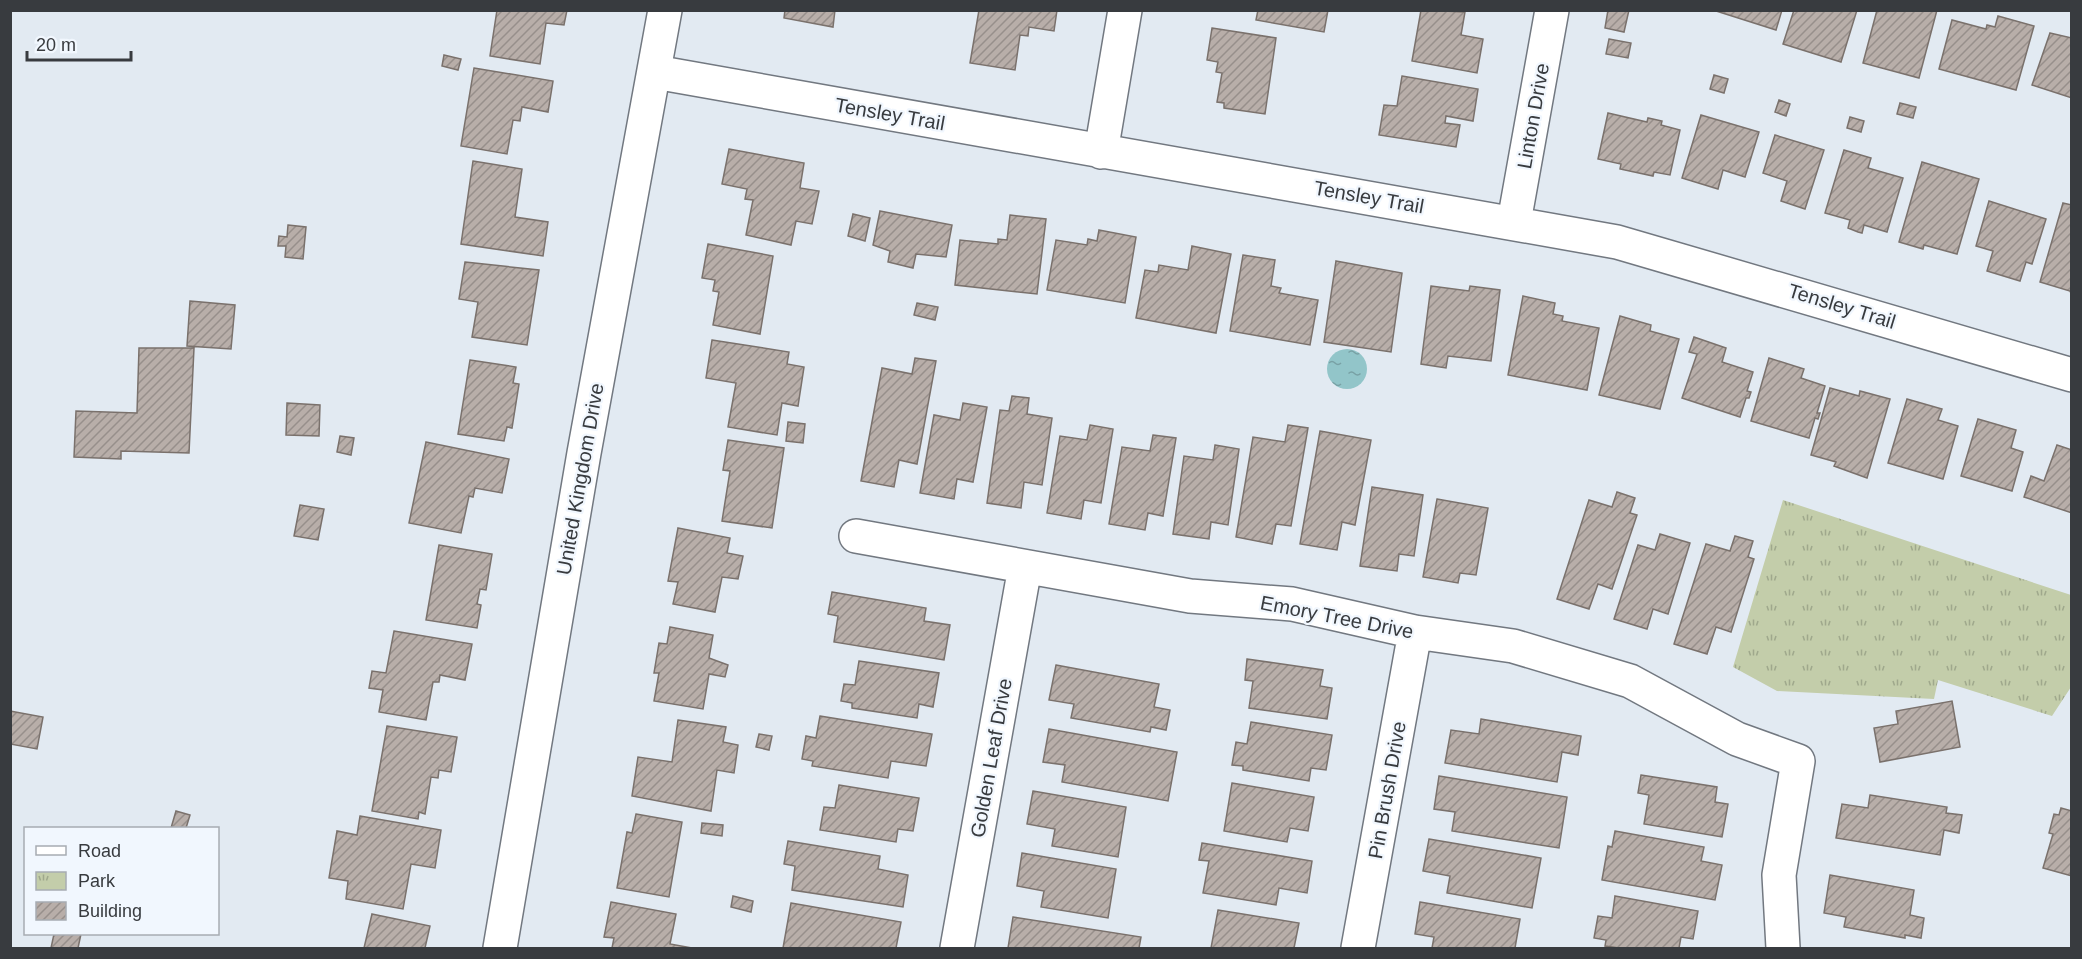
<svg xmlns="http://www.w3.org/2000/svg" width="2082" height="959" font-family="Arial,sans-serif">
	<defs>
		<pattern id="park-tufts" width="24" height="20" patternUnits="userSpaceOnUse" patternTransform="scale(1.5)"><rect width="24" height="20" fill="#c3cdaa"/><path d="M3 7l-1-3M5 7V3M7 7l1-3M15 17l-1-3M17 17v-4M19 17l1-3" fill="none" stroke="#9fa88c"/></pattern>
		<pattern id="water-ripples" width="26" height="14" patternUnits="userSpaceOnUse" patternTransform="scale(1.5)"><rect width="26" height="14" fill="#92c5c9"/><path d="M2 4q2-2 4 0t4 0M15 11q2-2 4 0t4 0" fill="none" stroke="#78a1a5"/></pattern>
		<pattern id="building-hatch" width="6" height="6" patternUnits="userSpaceOnUse" patternTransform="scale(1.5)"><rect width="6" height="6" fill="#b8aea9"/><path d="M-1 1l2-2M0 6l6-6M5 7l2-2" fill="none" stroke="#978f8b"/></pattern>
	</defs>
	<rect width="100%" height="100%" fill="#e2eaf2"/>
	<!-- park -->
	<path fill="url(#park-tufts)" d="M1783 500 2071 595V687L2052 716 1938 680 1934 699 1777 691 1733 667Z"/>
	<!-- water -->
	<path fill="url(#water-ripples)" d="M1327 369a20 20 0 1 1 40 0a20 20 0 1 1-40 0Z"/>
	<!-- building -->
	<path fill="url(#building-hatch)" stroke="#7a716c" stroke-width="1.5" d="M497 10H567L564 25 546 23 540 64 490 56Z
		M785 10H835L833 27 784 18Z
		M979 10H1057L1054 31 1029 27 1028 36 1020 35 1015 70 970 63Z
		M1258 10H1328L1324 32 1256 20Z
		M1421 10 1465 12 1461 35 1483 39 1477 73 1412 61Z
		M1608 10H1629L1624 32 1605 28Z
		M1713 10H1782L1776 30Z
		M1794 10H1857L1841 62 1783 44Z
		M1877 10H1937L1919 78 1863 63Z
		M1998 16 2034 26 2016 90 1939 69 1952 20 1986 29 1987 25 1995 27Z
		M1212 28 1276 38 1265 114 1224 108V103L1217 102 1222 73 1216 72 1218 62 1207 60Z
		M2050 33 2072 38V98L2032 85Z
		M1609 39 1631 43 1628 58 1606 54Z
		M444 55 461 59 458 70 442 66Z
		M474 68 553 81 548 112 522 107 520 121 513 120 507 154 461 146Z
		M1714 75 1728 79 1724 93 1710 89Z
		M1402 76 1478 89 1473 121 1446 116 1445 123 1460 125 1456 147 1379 135 1384 105 1397 106Z
		M1779 100 1790 104 1786 116 1775 112Z
		M1900 103 1916 107 1913 118 1897 114Z
		M1608 113 1647 122 1648 118 1662 121 1661 125 1680 130 1670 175 1654 172 1653 176 1620 169 1621 164 1598 159Z
		M1701 115 1759 132 1745 177 1723 170 1718 189 1682 178Z
		M1850 117 1864 121 1861 132 1847 128Z
		M1775 135 1824 150 1805 209 1781 201 1787 181 1763 173Z
		M729 149 804 163 800 188 819 191 812 224 796 221 791 245 746 235 753 200 745 199 747 189 722 184Z
		M1844 150 1871 158 1868 168 1903 178 1887 232 1864 225 1862 233 1858 232 1848 228 1850 220 1825 213Z
		M473 161 522 169 515 217 548 222 543 256 461 244Z
		M1922 162 1979 179 1957 254 1924 245 1923 249 1899 242Z
		M1989 201 2046 219 2032 264 2026 262 2020 281 1987 271 1993 251 1976 246Z
		M2063 203 2072 205V296L2070 291 2040 282Z
		M880 211 952 225 946 257 916 254 913 268 888 262 890 251 873 245Z
		M853 214 870 218 865 241 848 236Z
		M1010 215 1046 219 1037 294 955 285 960 240 998 244V239L1007 240Z
		M288 225 306 227 303 259 285 257 286 246H278L279 236 287 237Z
		M1099 230 1136 237 1125 303 1047 290 1056 240 1087 245 1088 239 1097 241Z
		M708 244 773 256 760 334 713 325 719 292 713 291 715 280 702 278Z
		M1192 246 1231 254 1216 333 1136 318 1145 270 1158 272 1159 265 1188 270Z
		M1243 255 1275 260 1271 286 1281 288 1279 293 1318 300 1310 345 1230 331Z
		M1336 261 1402 273 1391 352 1324 342Z
		M465 262 539 270 527 345 472 337 478 302 459 299Z
		M1431 286 1469 291 1470 286 1500 290 1491 361 1448 356 1446 368 1421 364Z
		M1523 296 1555 303 1553 314 1563 316 1562 321 1599 328 1587 390 1508 375Z
		M190 301 235 305 231 349 187 346Z
		M917 303 938 307 935 320 914 315Z
		M1620 316 1651 325 1650 331 1679 339 1660 409 1599 395Z
		M1694 337 1726 348 1722 362 1753 372 1747 391 1751 392 1749 398H1746L1740 417 1682 398 1697 354 1689 352Z
		M712 340 789 352 787 364 804 367 798 406 782 403 777 435 728 427 736 383 706 378Z
		M139 348H194L189 453 121 451V459L74 457 76 411 137 413Z
		M915 358 936 361 917 464 899 460 894 487 861 481 882 368 912 374Z
		M1769 358 1804 369 1801 378 1825 386 1817 413H1820L1818 419 1815 418 1809 438 1751 421Z
		M470 360 516 367 513 383 519 384 512 428 507 427 504 441 458 434Z
		M1830 388 1859 396 1860 391 1890 399 1867 478 1834 466 1836 462 1811 455Z
		M1012 396 1029 398 1027 414 1052 418 1042 485 1024 482 1021 508 987 503 1000 410 1009 411Z
		M1907 399 1942 409 1938 420 1958 426 1943 479 1888 463Z
		M287 403 320 405 319 436 286 435Z
		M963 403 987 407 973 482 957 479 954 499 920 493 934 415 960 420Z
		M1978 419 2016 430 2011 448 2023 452 2012 491 1961 476Z
		M788 422 805 424 803 443 786 441Z
		M1090 425 1113 429 1101 503 1084 500 1081 519 1047 513 1060 436 1087 440Z
		M1288 425 1308 428 1291 526 1276 524 1272 544 1236 537 1253 437 1285 442Z
		M1320 431 1371 440 1355 525 1342 522 1337 550 1300 544Z
		M1153 435 1176 438 1163 516 1148 513 1145 530 1109 524 1122 447 1150 451Z
		M340 436 354 438 351 455 337 452Z
		M728 440 784 448 772 528 722 521 730 471 723 470Z
		M426 442 509 459 502 493 475 488 473 497 469 496 461 533 409 523Z
		M1215 445 1239 449 1228 525 1211 522 1209 539 1173 534 1184 456 1213 460Z
		M2057 445 2072 450V513L2024 497 2031 476 2044 481Z
		M1372 487 1423 495 1414 556 1399 554 1397 571 1360 566Z
		M1617 492 1635 498 1630 513 1637 515 1612 589 1598 584 1589 609 1557 599 1589 500 1612 507Z
		M1437 499 1488 508 1476 575 1460 573 1458 583 1423 577Z
		M300 505 324 509 318 540 294 536Z
		M678 528 730 538 727 553 743 556 738 579 722 577 715 612 673 604 678 582 668 581Z
		M1660 534 1690 543 1668 614 1653 609 1647 629 1614 619 1638 545 1655 550Z
		M1735 536 1753 541 1748 557 1754 559 1731 632 1716 627 1707 654 1674 644 1706 544 1730 551Z
		M439 545 492 554 486 590 480 589 477 604 481 605 477 628 426 620Z
		M832 592 926 608 924 621 950 625 944 660 834 642 838 616 828 614Z
		M670 627 713 635 709 658 728 665 725 677 709 674 703 709 654 701 659 673H654L659 643 667 644Z
		M394 631 472 644 465 680 440 675 439 682H433L426 720 379 712 383 690 369 688 372 671 386 673Z
		M1247 659 1323 670 1320 686 1332 688 1327 719 1249 708 1253 681 1245 680Z
		M859 661 939 673 933 707 919 704 917 718 852 708V703L841 701 844 684 855 685Z
		M1056 665 1159 684 1154 707 1170 710 1166 730 1151 727 1150 732 1071 718 1074 704 1049 700Z
		M1952 701 1960 747 1880 762 1874 728 1898 724 1896 711Z
		M10 711 43 717 37 749 10 744Z
		M820 716 932 734 926 766 891 761 888 778 812 766 813 761 802 759 806 736 816 738Z
		M1481 719 1581 736 1578 755 1562 752 1557 782 1445 763 1451 730 1479 734Z
		M678 720 726 727 723 742 738 745 734 773 717 770 711 811 632 796 638 757 672 762Z
		M1251 722 1332 735 1326 770 1311 768 1309 781 1243 770V766L1232 765 1236 742 1247 744Z
		M387 726 457 737 451 772 439 770 438 778 431 777 425 814 419 812 418 819 372 811Z
		M1049 729 1177 752 1168 801 1062 782 1065 765 1043 762Z
		M759 734 772 736 769 750 756 747Z
		M1641 775 1717 787 1715 802 1728 804 1722 837 1644 824 1649 795 1638 793Z
		M1439 776 1567 797 1559 848 1452 831 1455 812 1434 809Z
		M1232 783 1314 797 1308 831 1290 828 1287 842 1224 831Z
		M839 785 919 798 913 831 898 829 896 842 820 830 824 807 835 808Z
		M1033 791 1126 807 1118 857 1052 846 1055 829 1027 824Z
		M1870 795 1947 807 1946 813 1962 815 1959 833 1944 830 1940 855 1836 838 1842 804 1868 808Z
		M2061 808 2072 811V876L2043 868 2053 834 2049 833 2054 814 2059 815Z
		M176 811 190 815 186 828H171Z
		M636 814 682 822 669 897 617 888 627 832 632 833Z
		M360 816 441 830 435 868 411 864 403 909 346 899 348 881 329 878 337 831 357 835Z
		M702 823 723 825 722 836 701 833Z
		M1615 831 1704 847 1701 861 1722 865 1715 900 1602 880 1608 846 1612 847Z
		M1429 839 1541 858 1532 908 1447 893 1450 876 1423 871Z
		M788 841 880 856 878 869 908 875 903 907 792 890 795 866 784 864Z
		M1202 843 1312 861 1307 893 1279 888 1276 905 1203 893 1209 861 1199 860Z
		M1022 853 1116 869 1108 918 1041 907 1044 891 1017 886Z
		M1830 875 1914 890 1910 915 1924 918 1921 938 1905 935V938L1844 927 1846 917 1824 913Z
		M733 896 753 901 751 912 731 907Z
		M1615 896 1698 911 1693 939 1681 937 1679 948H1619L1605 946 1606 940 1594 938 1598 916 1612 918Z
		M611 902 676 914 670 944 692 948H612L614 938 604 937Z
		M1420 902 1520 919 1515 948H1432L1434 937 1415 934Z
		M791 903 901 922 896 948H783Z
		M1218 910 1299 923 1294 948H1211Z
		M372 914 430 926 425 948H364Z
		M1013 917 1141 937 1139 948H1008Z
		M54 934H81L78 948H51Z"/>
	<g fill="none" stroke-linecap="round" stroke-linejoin="round">
		<!-- minor casing -->
		<g stroke="#727880" stroke-width="36">
			<path id="minor" d="M655 72 1617 242 2072 375
				M1101 152 1125 10
				M1514 222 1552 10
				M856 536 1190 596 1292 604 1415 632 1513 646 1630 681 1737 739 1798 761 1779 875 1783 948
				M500 948 584 453 665 10
				M957 948 1025 567
				M1358 948 1415 632"/>
		</g>
		<!-- minor -->
		<use href="#minor" stroke="#fff" stroke-width="33"/>
	</g>
	<g text-anchor="middle" dominant-baseline="central" stroke-width="4.5" stroke-linejoin="round" paint-order="stroke">
		<!-- street labels -->
		<g font-size="20" fill="#383b3f" stroke="#f1f7fe">
			<text transform="translate(890 114) rotate(10)">Tensley Trail</text>
			<text transform="translate(1533 116) rotate(-80)">Linton Drive</text>
			<text transform="translate(1369 197) rotate(10)">Tensley Trail</text>
			<text transform="translate(1842 306) rotate(17)">Tensley Trail</text>
			<text transform="translate(580 479) rotate(-80)">United Kingdom Drive</text>
			<text transform="translate(1337 617) rotate(11)">Emory Tree Drive</text>
			<text transform="translate(991 758) rotate(-80)">Golden Leaf Drive</text>
			<text transform="translate(1387 790) rotate(-80)">Pin Brush Drive</text>
		</g>
	</g>
	<!-- border -->
	<rect width="2082" height="959" fill="none" stroke="#383b3f" stroke-width="24"/>
	<!-- legend -->
	<rect x="24" y="827" width="195" height="108" fill="#f1f7fe" stroke="#a7acb2" stroke-width="1.5"/>
	<rect x="36" y="846" width="30" height="9" fill="#ffffff" stroke="#a7acb2" stroke-width="1.5"/>
	<text x="78" y="857" font-size="18" fill="#383b3f">Road</text>
	<rect x="36" y="872" width="30" height="18" fill="url(#park-tufts)" stroke="#a7acb2" stroke-width="1.5"/>
	<text x="78" y="887" font-size="18" fill="#383b3f">Park</text>
	<rect x="36" y="902" width="30" height="18" fill="url(#building-hatch)" stroke="#a7acb2" stroke-width="1.5"/>
	<text x="78" y="917" font-size="18" fill="#383b3f">Building</text>
	<!-- scale -->
	<path d="M27 51v9h104v-9" fill="none" stroke="#383b3f" stroke-width="3"/>
	<text x="36" y="51" font-size="18" fill="#383b3f" stroke="#f1f7fe" stroke-width="4.5" paint-order="stroke">20 m</text>
</svg>
